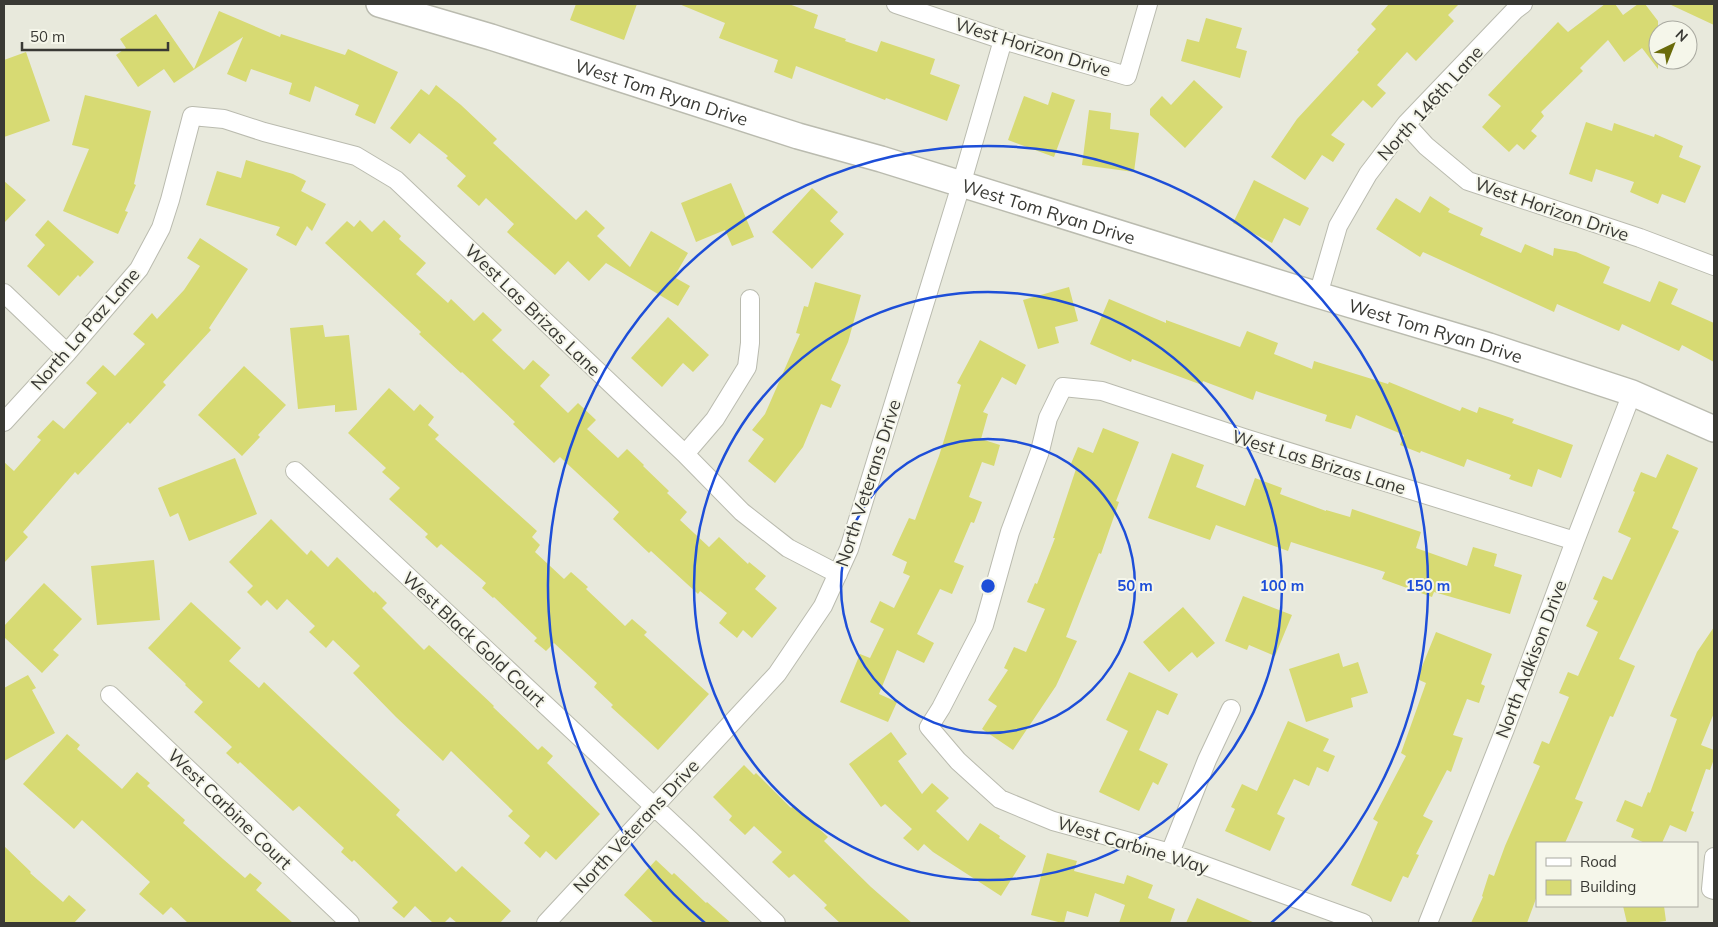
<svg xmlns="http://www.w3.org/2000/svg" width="1718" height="927" font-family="Mulish,sans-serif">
	<rect width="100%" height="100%" fill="#e8e9dc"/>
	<!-- building -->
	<path fill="#d7da73" d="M576 4H637L624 40 570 20Z
		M679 4H789L818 15 814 28 846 39 845 41 877 52 881 41 935 59 930 74 960 85 947 121 886 98 885 100 796 66 792 79 774 72 778 60 719 38 725 23Z
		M1389 4H1459L1448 15 1454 21 1416 61 1407 52 1377 85 1386 93 1372 108 1363 100 1331 135 1345 144 1333 162 1322 155 1305 180 1271 157 1297 119 1359 52 1357 50 1376 29 1371 24Z
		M1605 4H1615L1623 15 1638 4H1645L1658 21V69L1642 48 1624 62 1608 40 1580 68 1583 71 1541 112 1544 116 1531 131 1537 136 1524 150 1517 144 1509 152 1482 127 1501 106 1488 95 1558 22 1568 32Z
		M1669 4H1714V25Z
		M219 11 280 37 281 34 345 55 348 49 398 72 375 124 355 115 359 105 315 86 310 102 289 94 292 83 251 69 246 82 227 74 243 37 174 83 164 69 138 87 116 55 126 48 120 39 156 14 194 69Z
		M1206 18 1242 28 1236 48 1247 51 1240 78 1181 61 1187 39 1199 42Z
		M26 52 50 121 4 137V60Z
		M1194 80 1223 107 1185 148 1150 115V109L1162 96 1171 105Z
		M436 85 461 105 497 139 493 143 576 220 586 210 605 228 597 236 630 267 651 231 688 253 674 277 690 286 678 306 606 263 589 281 568 261 555 275 507 232 514 224 486 198 479 206 457 186 466 176 446 158 448 156 419 133 410 144 390 128 421 89 429 95Z
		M1052 92 1075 100 1054 157 1008 140 1024 96 1048 105Z
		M85 95 151 111 134 184 136 185 125 211 128 212 118 234 63 211 89 149 72 145Z
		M1089 110 1111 113 1110 129 1139 133 1134 172 1082 165Z
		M1586 122 1612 131 1614 123 1654 137 1655 134 1683 146 1679 157 1701 166 1685 203 1662 194 1658 204 1630 192 1634 182 1596 169 1592 182 1569 174Z
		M246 160 293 174 306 181 301 191 326 204 312 231 307 226 296 246 276 235 280 227 206 205 217 171 241 178Z
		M1254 180 1309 208 1300 226 1284 218 1272 243 1233 223Z
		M4 181 26 200 4 223Z
		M731 183 754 237 732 246 725 230 696 242 681 203Z
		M812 188 838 212 830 221 844 234 812 269 772 232Z
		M1430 196 1450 209 1448 212 1483 228 1480 235 1521 253 1525 244 1553 256 1554 248 1576 252 1610 267 1603 283 1650 302 1659 281 1678 289 1671 304 1714 323V362L1682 345 1679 351 1622 324 1619 331 1557 304 1554 312 1423 252 1420 257 1376 229 1396 198 1420 213Z
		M48 220 94 262 80 277 78 275 59 296 27 266 45 245 35 235Z
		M360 220 372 232 384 220 401 236 399 239 426 263 416 274 448 303 451 299 474 321 483 312 502 330 492 340 524 370 533 360 550 375 540 386 568 413 578 403 596 420 587 429 618 458 627 449 644 465 643 466 669 491 667 493 687 512 680 520 709 547 719 537 748 564 749 562 766 576 755 589 777 608 752 638 743 630 737 638 719 623 727 613 700 591 698 594 651 551 649 553 613 519 619 512 560 457 554 463 513 424 515 422 462 372 461 373 419 334 421 332 325 243 347 221 354 227Z
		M200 238 248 269 209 328 211 330 163 382 166 385 130 424 128 422 78 475 75 472 23 532 28 537 4 563V462L14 471 41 440 37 437 53 420 64 429 97 393 86 383 103 365 115 376 145 344 133 334 152 313 157 319 184 290 200 266 187 258Z
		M815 282 861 295 848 342 831 380 841 385 831 408 821 404 803 447 775 483 748 461 764 439 752 430 765 414 800 334 796 333 804 306 808 307Z
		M1069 287 1078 321 1055 327 1059 343 1038 349 1023 300Z
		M1109 299 1166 323V320L1240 347 1247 331 1278 343 1274 354 1312 369 1314 361 1388 384 1389 382 1460 411 1462 407 1477 413 1479 407 1514 419 1512 423 1573 445 1561 478 1538 469 1532 487 1509 479 1511 475 1467 459 1464 467 1421 451 1420 453 1400 445 1404 435 1356 415 1351 429 1325 421 1327 415 1256 391 1253 400 1203 381 1202 385 1132 359 1131 362 1090 344Z
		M668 317 709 355 693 372 683 363 662 387 631 358Z
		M323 325 325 337 349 335 357 410 335 412V405L298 409 290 328Z
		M980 340 1026 365 1016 385 1002 377 983 412 988 414 981 439 1000 445 994 466 982 462 969 497 982 502 974 523 971 522 954 562 964 566 952 594 940 589 917 634 934 643 924 663 897 650 879 694 897 702 888 722 840 702 860 654 870 658 884 629 870 622 880 601 894 608 910 576 903 573 907 562 892 555 909 518 915 520 939 456 961 385 957 383Z
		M244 366 286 405 258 435 260 437 242 456 198 415Z
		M389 388 414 411 420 404 434 417 428 425 439 435 435 439 537 531 532 537 540 545 535 552 564 579 571 572 588 587 586 589 625 626 632 619 647 632 644 635 709 694 658 750 611 707 613 705 594 687 597 683 554 643 546 651 534 641 537 638 494 597 493 598 482 588 486 583 441 544 437 548 425 537 428 534 389 499 400 488 382 472 386 468 348 433Z
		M1103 428 1139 442 1116 501 1119 502 1101 554 1099 553 1066 637 1077 641 1056 686 1013 750 982 729 997 706 988 700 1008 670 1004 668 1014 647 1026 652 1045 609 1027 602 1035 583 1037 584 1055 538H1053L1076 469 1070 466 1078 447 1093 453Z
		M1172 453 1204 465 1196 487 1245 506 1255 478 1282 488 1280 494 1326 511V510L1350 517 1352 509 1421 532 1416 548 1467 566 1473 547 1497 554 1494 566 1522 575 1510 614 1434 592 1432 597 1382 579 1385 572 1291 542 1288 551 1216 525 1210 540 1148 518Z
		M1667 454 1698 468 1672 528 1679 531 1619 659 1635 666 1613 717 1610 716 1575 799 1583 802 1565 843H1537V896L1527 923H1471L1483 897 1482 896 1489 874 1494 876 1505 846 1540 766 1533 763 1542 741 1549 744 1569 697 1559 693 1568 672 1578 676 1598 632 1586 626 1598 601 1593 599 1603 576 1612 580 1631 538 1618 532 1635 492 1633 491 1641 472 1656 478Z
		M235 458 257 514 189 541 178 513 170 517 158 488Z
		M271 519 307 555 311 550 328 567 337 557 374 593 375 591 387 603 382 608 424 650 429 645 494 706 493 707 538 750 542 746 553 756 547 763 600 814 556 860 546 851 540 858 524 843 530 836 508 816 513 811 451 751 443 761 396 717 353 673 360 666 333 640 326 648 309 632 315 626 287 599 277 610 267 600 261 606 247 592 253 586 229 562Z
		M154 560 160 620 97 625 91 566Z
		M44 583 82 619 53 650 59 655 42 673 4 637V626Z
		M1243 596 1292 615 1275 656 1249 645 1247 650 1225 641Z
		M191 602 241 648 229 661 259 688 264 682 400 810 396 815 456 872 462 866 511 911 500 923H457L450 917 444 923H433L415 906 404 918 392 908 398 902 354 860 352 862 341 852 344 848 299 806 293 811 240 762 238 764 226 753 232 747 194 712 203 702 185 685 186 684 148 648Z
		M1183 607 1215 643 1197 658 1192 652 1169 672 1143 642Z
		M1714 627V713L1701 745 1714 750V759L1710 770 1706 769 1691 811 1694 812 1686 832 1670 825 1662 843H1645L1631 837 1634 829 1616 821 1625 800 1642 807 1648 792 1650 793 1677 719 1670 716 1697 652Z
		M1436 632 1492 654 1481 684 1485 686 1479 703 1467 699 1453 735 1463 738 1451 772 1447 770 1423 816 1433 821 1416 854 1419 855 1408 878 1403 876 1391 902 1351 885 1378 822 1373 819 1406 756 1401 753 1426 683 1417 679Z
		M1339 653 1343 667 1358 662 1368 693 1351 698 1353 707 1306 722 1289 669Z
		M1129 672 1178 694 1168 715 1157 710 1139 750 1168 764 1158 785 1153 782 1139 811 1099 792 1128 731 1106 720Z
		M28 675 36 688 32 690 55 733 4 761V688Z
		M1288 721 1329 739 1323 751 1335 756 1328 772 1317 767 1309 786 1294 779 1277 814 1285 818 1270 851 1225 831 1235 809 1231 807 1242 784 1257 791Z
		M891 732 907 754 898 761 922 794 932 783 949 798 936 811 968 841 980 823 1000 836 999 838 1026 856 1001 896 933 852 924 844 918 851 903 838 912 829 885 804 881 807 849 764Z
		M67 734 80 745 77 749 122 789 137 772 150 783 147 786 185 820 183 823 223 859 245 878 250 873 262 883 256 890 293 923H188L171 907 163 915 139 894 150 882 82 820 74 829 23 784Z
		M744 765 754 775 756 773 791 808 794 805 828 837 824 841 871 887 912 923H840L824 908 827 905 794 874 789 878 772 862 782 852 754 826 745 835 729 820 732 816 713 797Z
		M4 846 31 872 30 873 63 902 69 895 86 910 74 923H4Z
		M1047 853 1077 861 1074 871 1124 884 1127 875 1153 885 1148 898 1175 909 1170 923H1119L1125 905 1095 893 1088 917 1067 911 1064 923H1062L1031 915Z
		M656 860 672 875 674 873 706 903 707 902 731 923H654L624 895Z
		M1197 898 1255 923H1186Z
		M1623 906H1664L1666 921 1651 923H1627Z"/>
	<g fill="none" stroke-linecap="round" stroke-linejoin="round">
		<!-- street casing -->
		<g stroke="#babbaf" stroke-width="20">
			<path id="street" d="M896 4 1003 40 1127 76 1148 4
				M1406 124 1426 146 1468 181 1640 238 1714 266
				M4 293 67 353
				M1318 295 1338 226 1368 174 1406 124 1515 10 1523 4
				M4 422 67 353 139 269 161 228 170 200 192 116 224 119 264 132 356 156 396 180 685 454 742 512 788 548 838 574
				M685 454 715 419 747 367 750 343V299
				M295 471 690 840 776 923
				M110 695 350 923
				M1170 853 1207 760 1231 709
				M1714 857 1711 889 1714 890
				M546 923 777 674 823 606 849 549 961 185 1003 40
				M1363 923 1170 853 1053 821 1000 799 958 761 929 727 941 708 984 625 1010 532 1040 451 1048 418 1063 387 1102 391 1244 438 1575 541
				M1428 923 1505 729 1575 541 1632 393"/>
		</g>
		<!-- secondary casing -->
		<g stroke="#babbaf" stroke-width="28">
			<g id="secondary">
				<path id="s1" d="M379 4 491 37 798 136 881 159 1318 295 1489 346 1632 393 1714 429"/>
			</g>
		</g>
		<!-- street -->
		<use href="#street" stroke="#fff" stroke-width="18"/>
		<!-- secondary -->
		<use href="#secondary" stroke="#fff" stroke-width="25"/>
	</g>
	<!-- distance rings -->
	<g fill="none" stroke="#1d4ed8" stroke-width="2.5">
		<circle cx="988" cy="586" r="147"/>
		<circle cx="988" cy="586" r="294"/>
		<path d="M705 923A440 440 0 1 1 1271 923"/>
	</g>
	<g text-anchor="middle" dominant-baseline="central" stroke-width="4" stroke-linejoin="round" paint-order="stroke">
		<!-- street labels -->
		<g font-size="18" fill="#393934" stroke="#f5f6ea">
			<text transform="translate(1033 47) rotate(17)">West Horizon Drive</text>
			<text stroke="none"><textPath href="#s1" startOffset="296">West Tom Ryan Drive</textPath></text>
			<text transform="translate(1430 103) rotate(-48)">North 146th Lane</text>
			<text transform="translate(1552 209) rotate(19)">West Horizon Drive</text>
			<text stroke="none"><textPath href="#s1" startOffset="701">West Tom Ryan Drive</textPath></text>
			<text transform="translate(533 310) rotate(44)">West Las Brizas Lane</text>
			<text transform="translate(85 329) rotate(-49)">North La Paz Lane</text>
			<text stroke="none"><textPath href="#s1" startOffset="1106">West Tom Ryan Drive</textPath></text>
			<text transform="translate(1319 462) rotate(17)">West Las Brizas Lane</text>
			<text transform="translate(868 483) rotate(-72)">North Veterans Drive</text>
			<text transform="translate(474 639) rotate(43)">West Black Gold Court</text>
			<text transform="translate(1531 659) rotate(-69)">North Adkison Drive</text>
			<text transform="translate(230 809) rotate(44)">West Carbine Court</text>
			<text transform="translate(636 826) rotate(-47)">North Veterans Drive</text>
			<text transform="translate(1133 845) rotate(17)">West Carbine Way</text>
		</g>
	</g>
	<circle cx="988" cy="586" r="8" fill="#1d4ed8" stroke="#f5f6ea" stroke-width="2.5"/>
	<g font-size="15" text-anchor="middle" font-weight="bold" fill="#1d4ed8" stroke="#f5f6ea" stroke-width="4" stroke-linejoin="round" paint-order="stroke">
		<text x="1135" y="591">50 m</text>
		<text x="1282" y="591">100 m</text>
		<text x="1428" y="591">150 m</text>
	</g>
	<!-- border -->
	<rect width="1718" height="927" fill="none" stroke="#393934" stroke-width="10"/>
	<!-- legend -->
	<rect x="1536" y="842" width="162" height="65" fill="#f5f6ea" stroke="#aaaaa1"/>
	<rect x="1546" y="858" width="25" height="8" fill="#ffffff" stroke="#aaaaa1"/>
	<text x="1580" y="867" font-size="15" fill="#393934">Road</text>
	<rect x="1546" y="880" width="25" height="15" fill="#d7da73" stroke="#aaaaa1"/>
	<text x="1580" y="892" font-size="15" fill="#393934">Building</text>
	<!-- north arrow -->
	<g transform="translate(1673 45) rotate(43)"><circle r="24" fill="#f5f6ea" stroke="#aaaaa1"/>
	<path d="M0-4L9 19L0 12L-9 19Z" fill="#6a6b0a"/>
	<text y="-8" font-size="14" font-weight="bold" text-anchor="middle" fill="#393934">N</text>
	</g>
	<!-- scale -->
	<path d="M22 42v8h146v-8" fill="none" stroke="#393934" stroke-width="2.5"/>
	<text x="30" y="42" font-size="15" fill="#393934" stroke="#f5f6ea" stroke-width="4" paint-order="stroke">50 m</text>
</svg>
